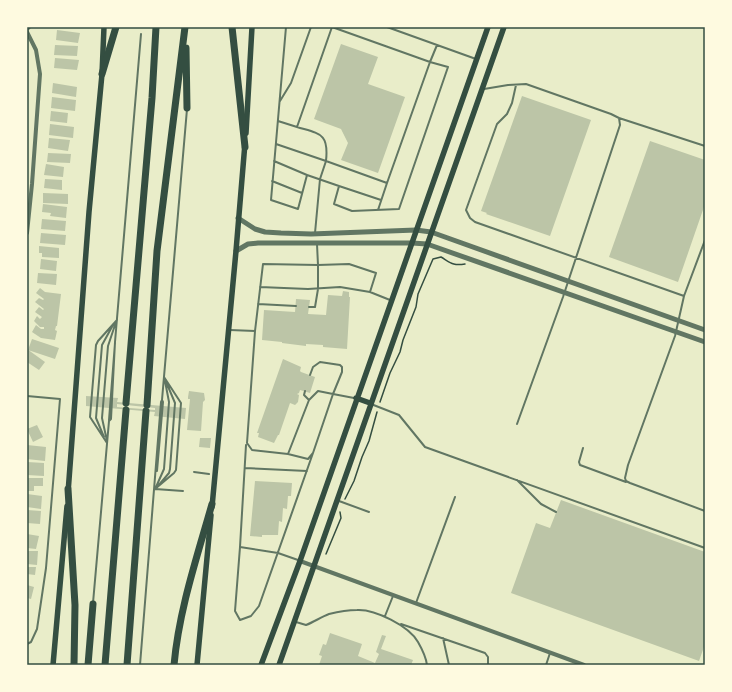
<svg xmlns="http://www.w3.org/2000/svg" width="732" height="692" font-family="'PT Sans',sans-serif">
	<rect width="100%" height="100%" fill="#e9edc9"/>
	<!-- building -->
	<path fill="#bcc5a7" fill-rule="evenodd" d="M57 30 80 33 78 43 56 40Z
		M341 44 378 57 368 84 405 97 378 173 341 160 348 143 341 129 314 119Z
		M55 45 78 46 77 56 54 55Z
		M55 58 79 60 77 70 54 68Z
		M53 83 77 87 76 97 52 93Z
		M522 96 591 120 550 236 486 214 487 213 481 211Z
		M52 97 76 100 75 111 51 108Z
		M51 111 68 113 67 123 50 121Z
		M50 124 74 127 73 138 49 135Z
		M49 138 70 140 68 151 48 148Z
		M650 141 705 160V204L678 282 609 257Z
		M48 153 71 154 70 163 47 162Z
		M46 164 64 167 63 177 44 175Z
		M45 179 62 180V190L44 188Z
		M43 193 68 194V204L43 203Z
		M43 204 67 207 66 218 50 216 51 213 42 212Z
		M42 219 66 221 65 231 41 229Z
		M41 233 66 235 65 245 40 243Z
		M39 246 59 248V258L42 257V253H39Z
		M41 259 57 261 56 271 40 269Z
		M38 273 57 274 56 285 37 283Z
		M40 288 45 292 61 294 57 326H56L55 330 57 331 55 340 41 338 32 332 36 325 41 329H44V327H40L34 321 37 316 40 319 42 317 35 312 39 307 43 310 44 309 35 302 39 298 43 300 44 299 36 293Z
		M343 291 349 292V297H350L347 349 323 347V345L306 344V346L282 343V342L262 340 264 310 295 312 296 299 310 300 308 314 326 315 328 295 342 296Z
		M32 339 59 348 55 359 28 350Z
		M27 349 45 362 39 370 27 362Z
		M283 359 301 367 300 371 301 372 315 377 310 393 300 390 299 393 297 394 299 395 298 402 295 405 290 403 279 435H278L274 443 258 437 259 433H257Z
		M189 391 204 393 205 400 203 402 201 431 187 430 190 399H188V397Z
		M86 396 118 398 117 402 186 408 185 419 154 416 155 412 86 406ZM117 404 155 408V410L117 407Z
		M37 425 43 437 33 442 27 429Z
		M200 438H211L210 448 199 447Z
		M27 445 46 447 45 461 27 459Z
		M27 462 44 463V476L27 475Z
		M27 478H43V486H34V491H27Z
		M255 481 292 483 291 496H288L287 509 283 508 282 522 279 521 278 535H262V537L250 536Z
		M27 494 42 496 41 509 27 507Z
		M561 500 705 552V644L699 661 511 593 536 523 550 528Z
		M27 510 41 511 40 524 27 523Z
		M27 534 39 536 36 549 27 548Z
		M27 551H38L37 565 27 564Z
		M27 567H36L35 575 27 574Z
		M27 585 34 587 31 599 27 598Z
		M330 633 362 644 358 656 375 663 379 654 376 652 382 635 386 636 381 649 413 660 411 665H319L322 656 319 655 323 644 326 645Z"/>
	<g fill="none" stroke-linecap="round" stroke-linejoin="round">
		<!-- path -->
		<path stroke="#344e41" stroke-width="1.5" d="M380 402 390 373 400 352 403 340 416 307 418 294 433 259 441 257C451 263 453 266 465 264
			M345 499 354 481 362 457 369 441 377 412
			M326 554 341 518 340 512"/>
		<!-- service -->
		<path stroke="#617663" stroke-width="2" d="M286 27 271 200 298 209 307 175 339 186 334 204 352 211 399 209 448 67 430 62 437 45
			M387 27 476 59
			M462 27H463
			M516 85 512 103 507 114 497 124 466 210 470 218 475 222 684 296
			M484 89 508 85 526 84 611 114 619 118 620 125 563 297 517 424
			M280 101 291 83 311 27
			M619 118 705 146
			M278 121 297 127 332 27 430 62 387 183 326 161 320 179 315 233
			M276 144 326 161C329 133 320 134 297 127
			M274 161 307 175
			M272 181 302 193
			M339 186 381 200
			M378 210 387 183
			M705 240 684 296 675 336 628 465 625 478 626 481 630 483 705 511
			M260 287 308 289 340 287 370 292
			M258 304 296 306
			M309 307H315L318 289V265L349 264 376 273 370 292 390 300
			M230 330 255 331 263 264 318 265 317 244
			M255 331 247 443 252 450 288 454 308 459 313 453 333 394 354 398
			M305 391 304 395 309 400
			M27 396 60 399 46 568 37 629 31 642 27 644
			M371 404 399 415 425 447 705 548
			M109 420 115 343
			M104 437 96 418 102 345 113 325
			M107 441 102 418 108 346 116 322
			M107 443 90 417 96 345 98 341 117 320
			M583 448 579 462 580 465 626 482
			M288 454 309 400 318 391 333 394 342 372V367L340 365 320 362 313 367 310 375
			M245 468 307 471
			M157 471 163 402 162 400
			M194 472 209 474
			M517 480 541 504 556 512
			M158 486 169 473 170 469 175 403 167 384
			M156 487 164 469 169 402 165 381
			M155 489 174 473 176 470 181 403 164 377
			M155 489 183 491
			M339 501 369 512
			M240 547 246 445
			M298 560 278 553 240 547 235 611 240 620 251 616 259 606 313 453
			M93 603 109 421 111 419 115 342 141 34
			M416 603 455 497
			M385 616 393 596
			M296 622 306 625C314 622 321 617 329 614 337 612 348 610 357 610 375 609 409 626 418 642 422 649 426 657 427 665
			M401 624 485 653 488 657V665
			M443 638 449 665
			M140 665 161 402 162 400 187 109
			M546 665 550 653"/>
		<!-- minor -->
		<path stroke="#617663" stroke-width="4" d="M27 29 29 27
			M27 32 36 50 40 74 32 184 27 233
			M300 561 584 665"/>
		<!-- tertiary -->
		<path stroke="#617663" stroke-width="5" d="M238 218 255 229 265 232 281 233 311 234 416 230 431 232 705 330
			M236 251 248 244 258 243H412L427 244 705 342"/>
		<!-- secondary -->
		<path stroke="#344e41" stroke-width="5.5" d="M246 133 252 27
			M356 398 370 403
			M68 493 89 212 102 74 104 27
			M212 507 236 251 245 143
			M53 665 67 506
			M197 665 211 515
			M261 665 300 561 488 27
			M279 665 504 27"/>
		<!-- motorway -->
		<path stroke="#344e41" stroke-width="7" d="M232 27 245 147
			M186 48 187 108
			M102 74 116 27
			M126 403 152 98 156 27
			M147 405 157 251 185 27
			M68 489 75 605 74 665
			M88 665 93 604
			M105 665 126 410
			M127 665 146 411
			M174 665C179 610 197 557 212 504"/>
	</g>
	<!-- border -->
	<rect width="732" height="692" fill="none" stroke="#fefae0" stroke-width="56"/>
	<rect x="28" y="28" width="676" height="636" fill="none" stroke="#344e41" stroke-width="1.5"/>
</svg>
